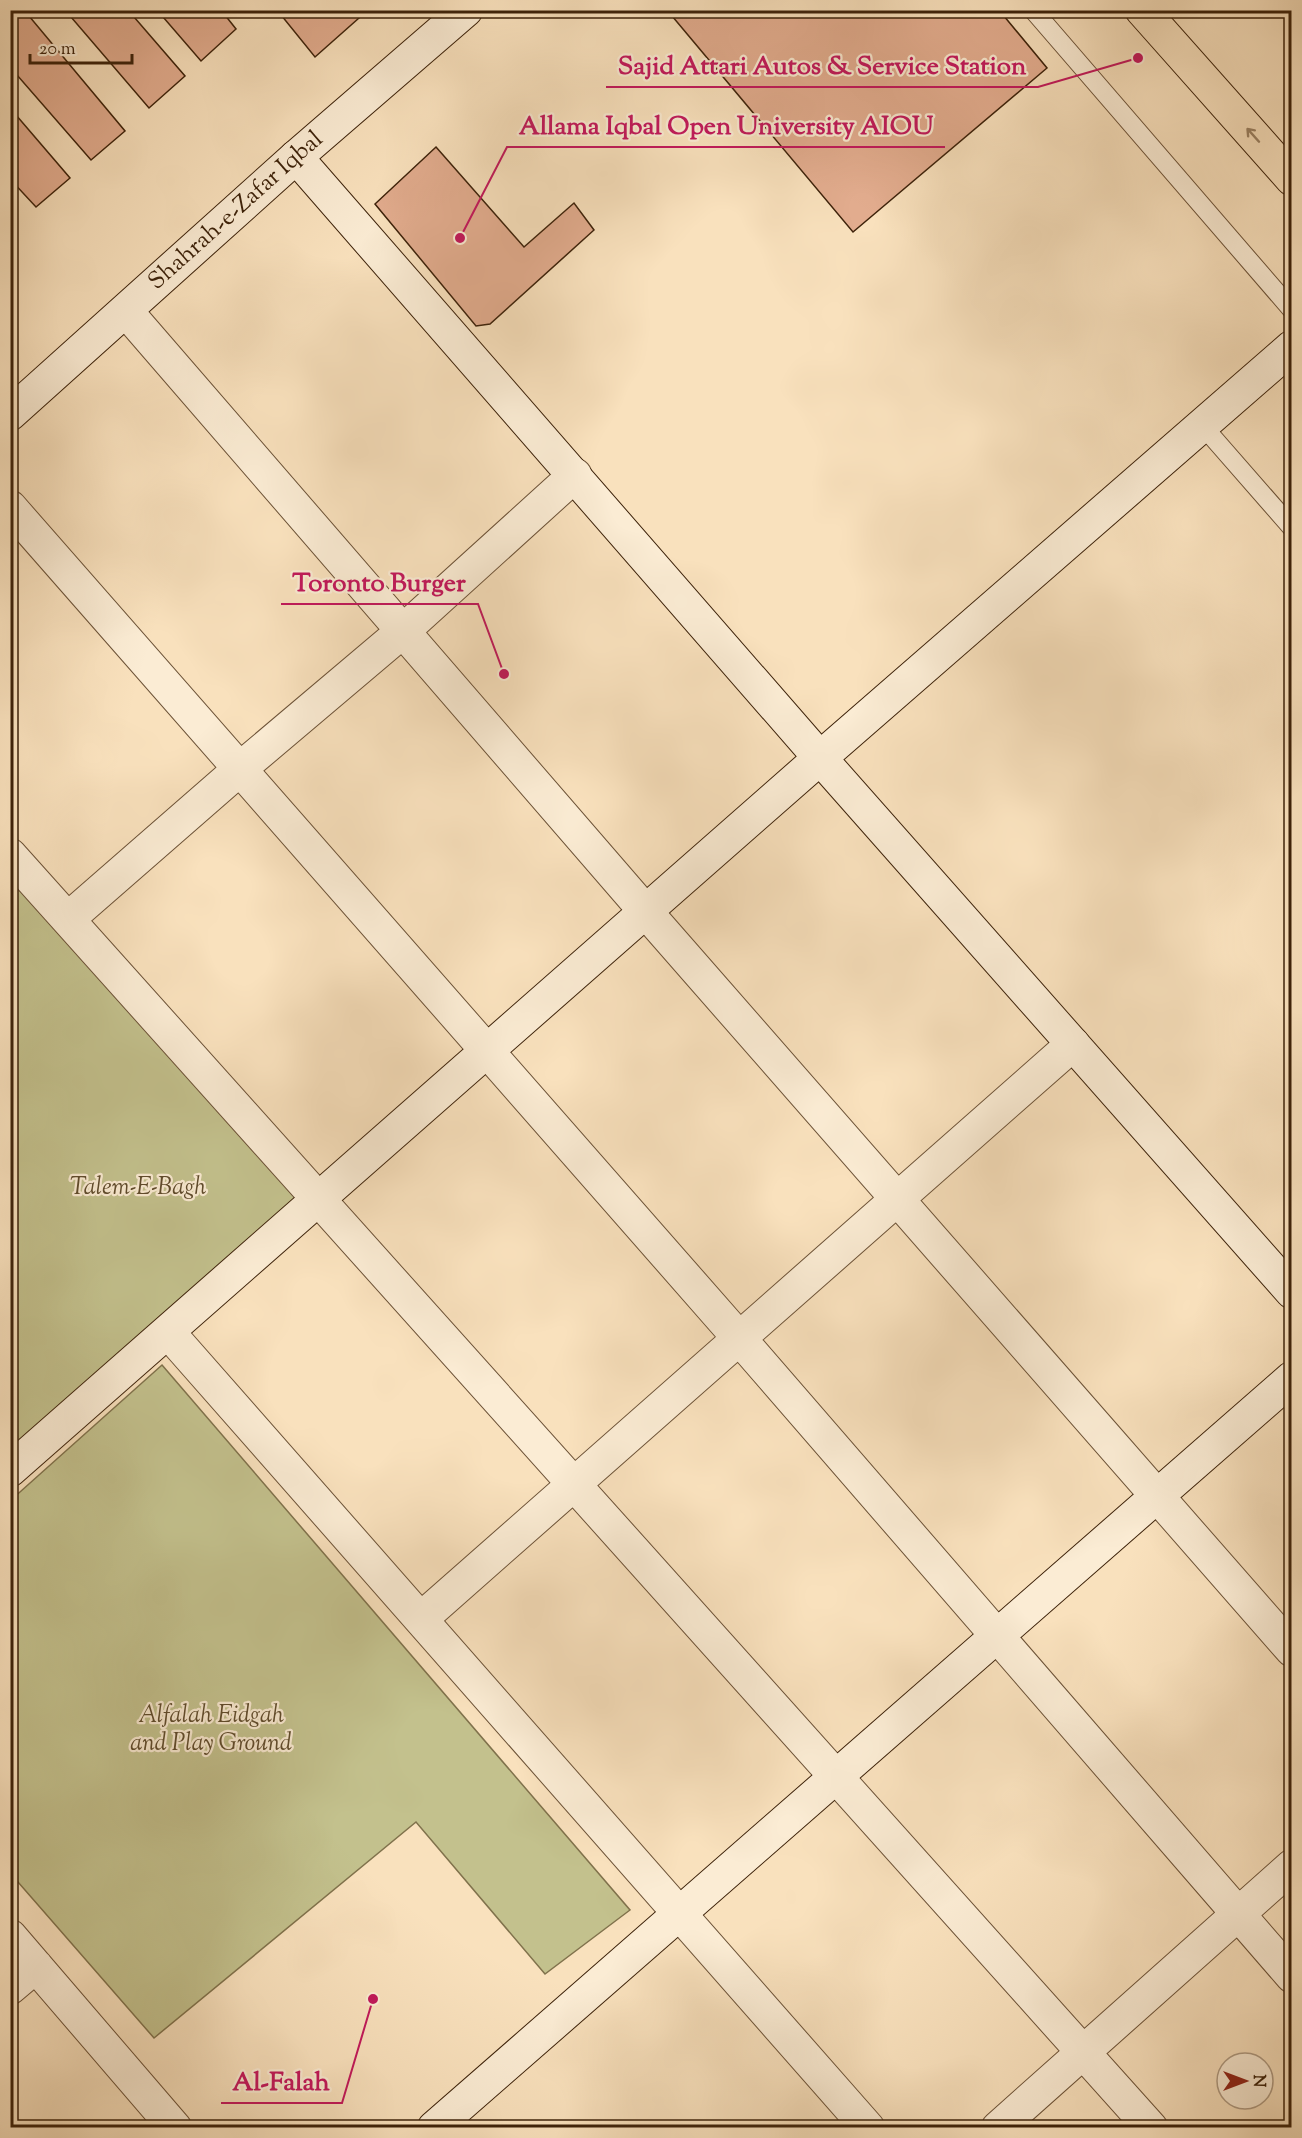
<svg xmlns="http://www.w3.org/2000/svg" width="1302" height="2138" font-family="'Sorts Mill Goudy',serif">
	<rect width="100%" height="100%" fill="#f9e1bd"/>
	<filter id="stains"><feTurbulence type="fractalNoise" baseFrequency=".00333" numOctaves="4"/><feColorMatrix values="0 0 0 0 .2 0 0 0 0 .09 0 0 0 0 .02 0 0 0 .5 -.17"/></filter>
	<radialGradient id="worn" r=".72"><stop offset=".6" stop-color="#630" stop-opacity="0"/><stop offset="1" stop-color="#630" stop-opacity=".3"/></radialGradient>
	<!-- green -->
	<path fill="#c3c18d" stroke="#80724c" stroke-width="1.5" d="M10 856 319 1199 10 1470Z
		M162 1365 630 1910 545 1974 416 1822 154 2038 11 1874V1500Z"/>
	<!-- building -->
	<path fill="#e2ac8e" stroke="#3d220a" stroke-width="1.5" d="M10 10H24L125 131 91 160 10 67Z
		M65 10H128L185 76 149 108Z
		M157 10H221L236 29 201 61Z
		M277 10H368L315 57Z
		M667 10H999L1047 68 853 232Z
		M10 108 70 178 36 207 10 179Z
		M436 147 524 247 574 203 594 230 490 324 476 326 375 204Z"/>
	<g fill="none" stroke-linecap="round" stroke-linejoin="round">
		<!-- lane casing -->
		<g stroke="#6c5237" stroke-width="20">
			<path id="lane" d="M1033 10 1292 310
				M1202 425 1292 528"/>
		</g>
		<!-- street casing -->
		<g stroke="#6c5237" stroke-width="35">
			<path id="street" d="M126 311 646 912 1292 1650
				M10 507 739 1338 1292 1976
				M10 855 1151 2128
				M68 919 241 768 403 631 575 475
				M168 1332 868 2128
				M421 1619 1073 1044
				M10 1936 175 2128
				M10 1988 36 1966
				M998 2128 1292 1866"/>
		</g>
		<!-- secondary casing -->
		<g stroke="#3d220a" stroke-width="35">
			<g id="secondary">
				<path d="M296 157 820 758 1292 1292"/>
				<path id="s1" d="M10 414 296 157 466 10"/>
				<path d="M10 1470 820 758 1292 347"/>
				<path d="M434 2128 1292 1378"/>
			</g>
		</g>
		<!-- highway casing -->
		<g stroke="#3d220a" stroke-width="35">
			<path id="highway" d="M1142 10 1292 179"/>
		</g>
		<!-- lane -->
		<use href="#lane" stroke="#fbecd4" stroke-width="18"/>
		<!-- street -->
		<use href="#street" stroke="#fbecd4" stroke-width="33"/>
		<!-- secondary -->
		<use href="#secondary" stroke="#fbecd4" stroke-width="33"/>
		<!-- highway -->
		<use href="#highway" stroke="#f9e1bd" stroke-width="33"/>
	</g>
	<!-- one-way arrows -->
	<defs><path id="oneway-shaft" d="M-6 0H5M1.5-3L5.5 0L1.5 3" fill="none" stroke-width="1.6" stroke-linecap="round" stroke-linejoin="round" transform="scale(1.5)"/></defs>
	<use stroke="#9b8264" href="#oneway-shaft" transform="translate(1253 135) rotate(-132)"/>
	<g text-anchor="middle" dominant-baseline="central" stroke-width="4.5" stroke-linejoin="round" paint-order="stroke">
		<!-- street labels -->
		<g font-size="24" fill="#3d220a" stroke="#fbecd4">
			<text stroke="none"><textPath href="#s1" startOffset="304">Shahrah-e-Zafar Iqbal</textPath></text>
		</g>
		<!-- park labels -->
		<g font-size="24" font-style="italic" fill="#5e4a2b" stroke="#fbecd4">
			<text x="138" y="1188">Talem-E-Bagh</text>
			<text x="211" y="1716">Alfalah Eidgah<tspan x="211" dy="28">and Play Ground</tspan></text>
		</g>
	</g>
	<!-- callouts -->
	<path fill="none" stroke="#c2185b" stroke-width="2" d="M1138 58L1038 87H606M460 238L507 147H945M504 674L478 604H281M373 1999L342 2103H221"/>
	<g fill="#c2185b" stroke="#fbecd4" stroke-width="2">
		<circle cx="1138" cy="58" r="6"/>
		<circle cx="460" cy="238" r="6"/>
		<circle cx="504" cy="674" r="6"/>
		<circle cx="373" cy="1999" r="6"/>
	</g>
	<g font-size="26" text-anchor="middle" font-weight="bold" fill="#c2185b" stroke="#fbecd4" stroke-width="4.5" stroke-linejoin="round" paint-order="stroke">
		<text x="822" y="74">Sajid Attari Autos &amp; Service Station</text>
		<text x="726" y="134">Allama Iqbal Open University AIOU</text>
		<text x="379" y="591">Toronto Burger</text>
		<text x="281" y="2090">Al-Falah</text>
	</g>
	<!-- margin -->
	<rect width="1302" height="2138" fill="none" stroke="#f9e1bd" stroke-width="36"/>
	<rect x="12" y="12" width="1278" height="2114" fill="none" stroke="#3d220a" stroke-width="3"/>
	<rect x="18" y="18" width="1266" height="2102" fill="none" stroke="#3d220a" stroke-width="1.5"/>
	<!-- north arrow -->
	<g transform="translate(1245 2081) rotate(90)"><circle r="28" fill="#fbecd4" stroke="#af9b83" stroke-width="1.5"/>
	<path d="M0-4.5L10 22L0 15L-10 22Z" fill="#8f2418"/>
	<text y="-9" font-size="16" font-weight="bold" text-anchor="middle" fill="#3d220a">N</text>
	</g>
	<!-- scale -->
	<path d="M30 54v9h102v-9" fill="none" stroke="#3d220a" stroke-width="3"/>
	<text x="39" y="54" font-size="18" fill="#3d220a" stroke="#fbecd4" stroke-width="4.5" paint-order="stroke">20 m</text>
	<rect width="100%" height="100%" filter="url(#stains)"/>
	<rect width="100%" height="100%" fill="url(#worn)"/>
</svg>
